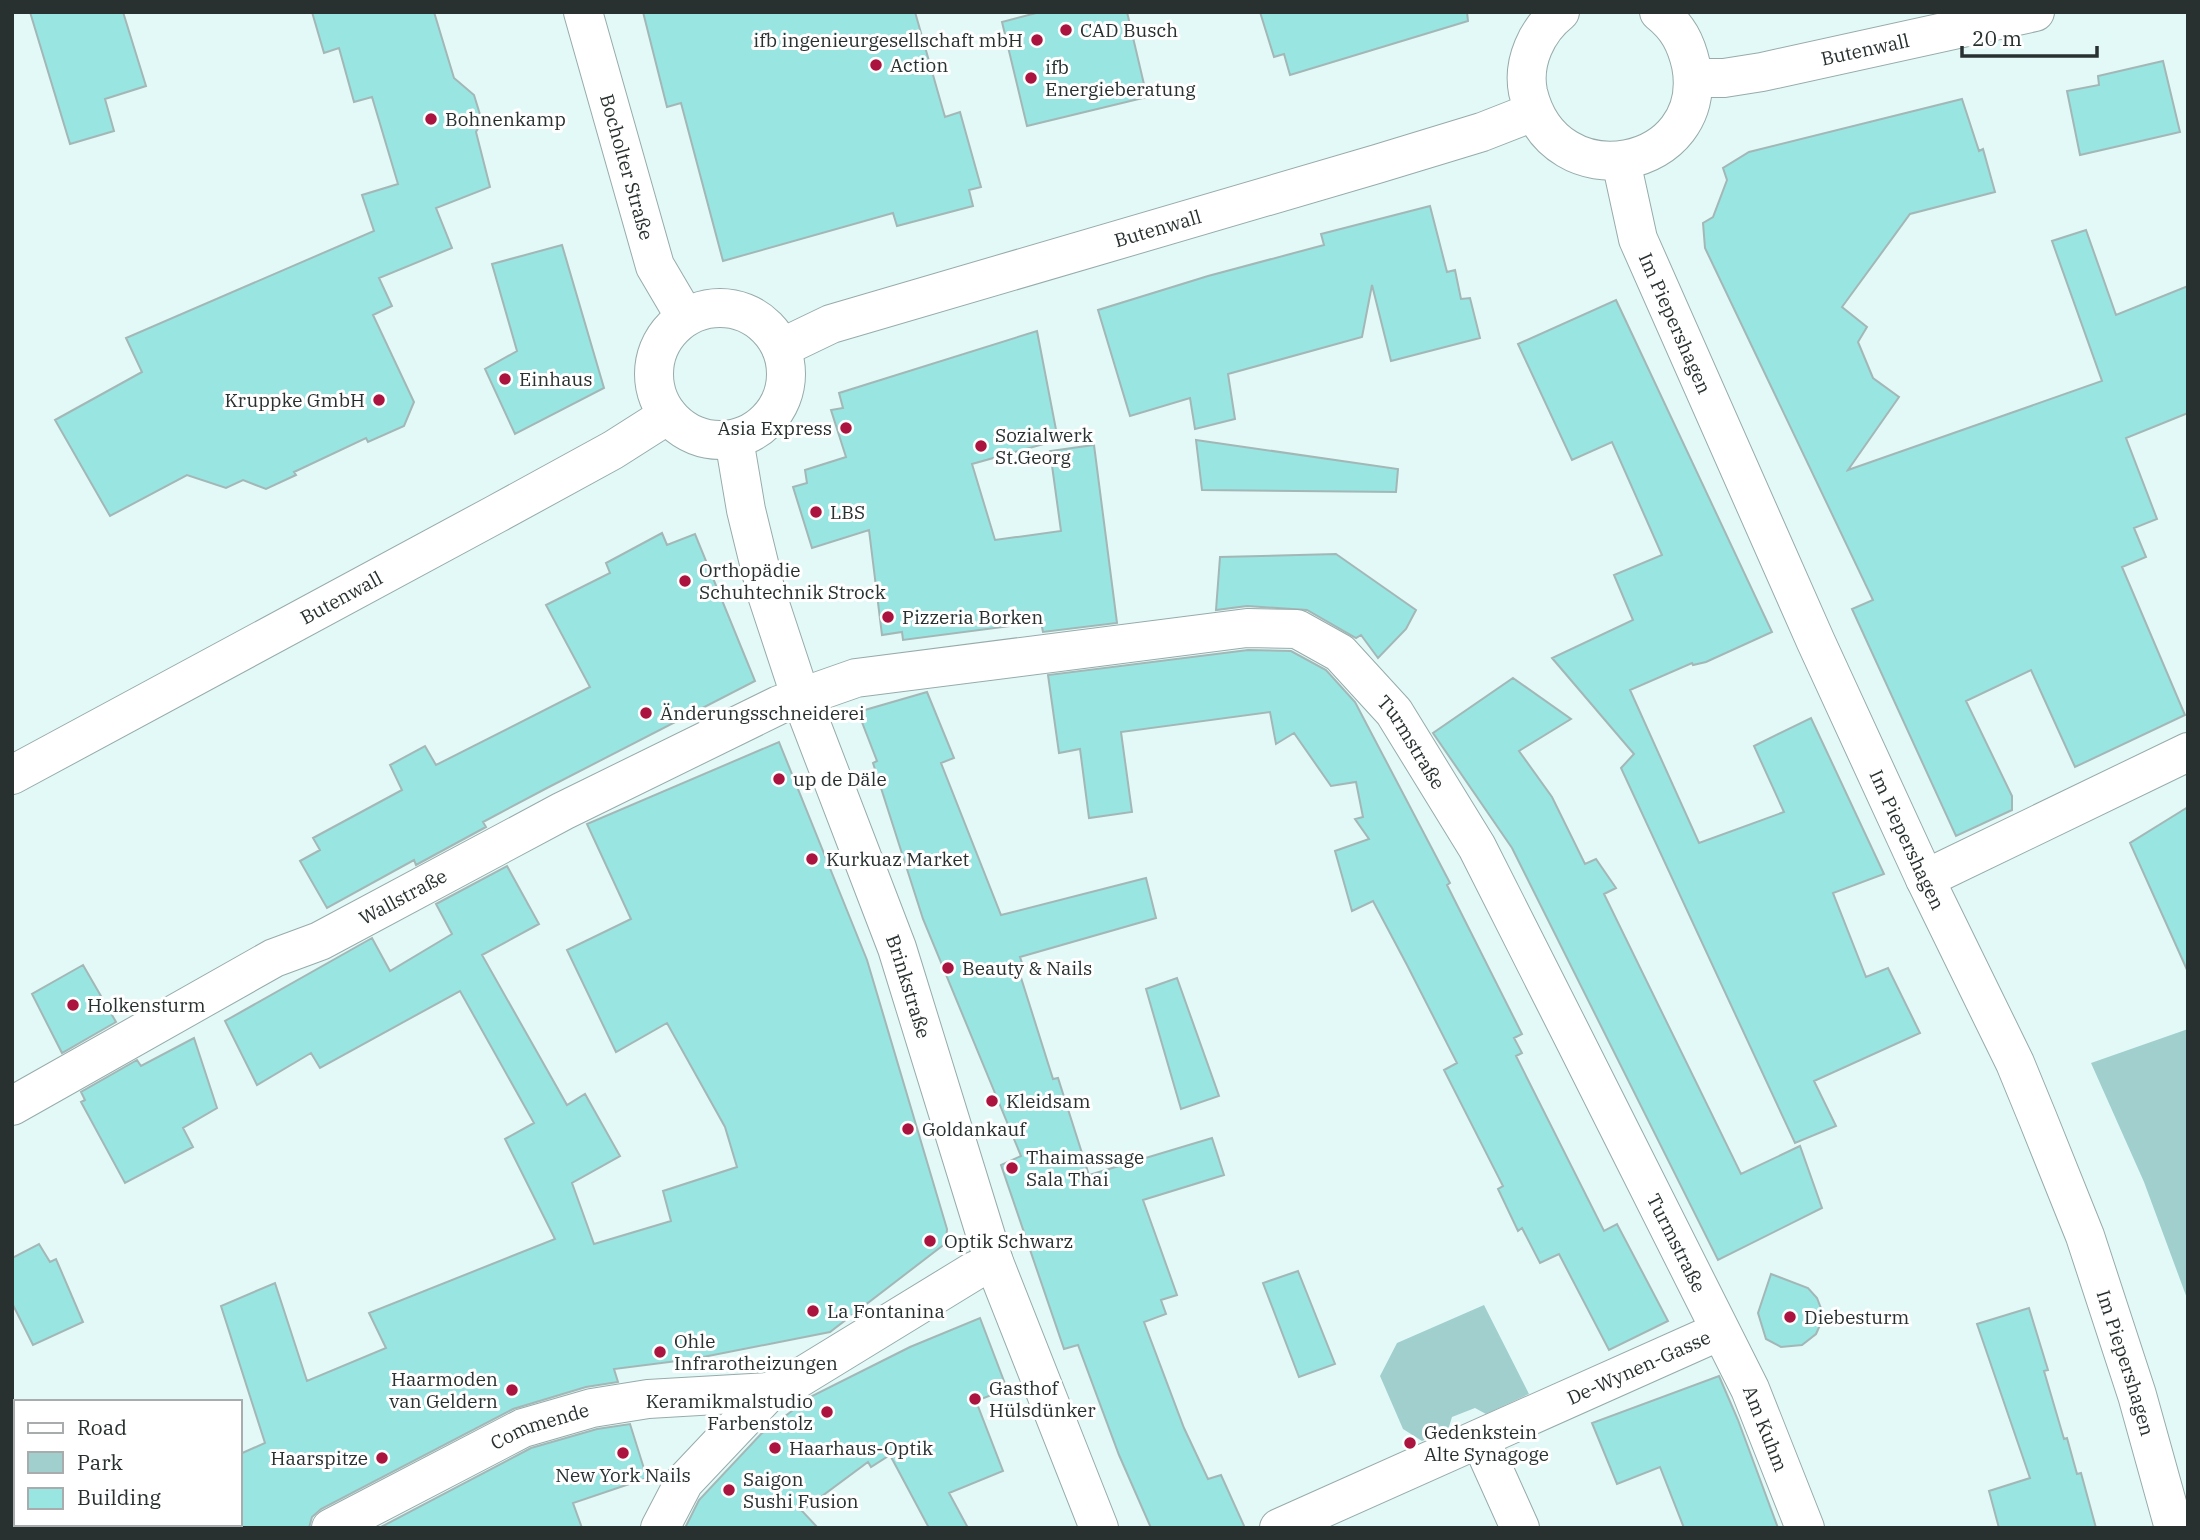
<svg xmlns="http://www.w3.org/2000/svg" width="2200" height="1540" font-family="'IBM Plex Serif',serif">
	<rect width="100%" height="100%" fill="#e3f9f7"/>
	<!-- green -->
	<path fill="#a1cfcd" d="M2188 1029V1301L2144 1182 2091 1063Z
		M1484 1305 1529 1394 1486 1414 1475 1408 1452 1417 1448 1430 1422 1441 1403 1429 1380 1376 1397 1343Z"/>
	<!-- building -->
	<path fill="#98e5e2" stroke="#a3b7b6" stroke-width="2" d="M30 12H123L146 86 105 99 114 131 70 144Z
		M312 12H434L454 78 474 95 482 121 476 132 490 187 436 208 452 248 379 278 392 306 373 315 414 402 404 426 368 442 366 438 294 472 296 475 266 489 243 480 226 488 187 475 110 516 55 420 142 372 126 338 374 231 362 195 398 184 372 97 354 102 339 48 324 53Z
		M643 12H915L945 117 960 112 981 187 969 190 973 206 897 226 893 213 723 261 681 103 667 107Z
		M1040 12H1127L1147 97 1027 126 1002 22Z
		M1260 12H1467L1468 21 1290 75 1284 54 1274 57Z
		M2163 61 2180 132 2080 155 2067 91 2099 85 2098 76Z
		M1962 99 1979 151 1983 149 1995 192 1910 214 1842 307 1867 327 1858 342 1873 378 1899 397 1848 470 2102 381 2052 241 2086 230 2116 315 2188 286V413L2126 438 2157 519 2134 528 2146 557 2122 567 2185 715 2075 767 2031 670 1966 701 2012 796V810L1956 836 1852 609 1873 600 1705 248 1703 223 1713 217 1727 180 1723 168 1749 152Z
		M1430 206 1447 272 1455 270 1461 299 1470 298 1480 338 1391 361 1372 285 1362 337 1228 374 1235 419 1195 429 1190 398 1130 416 1098 310 1208 276 1324 245 1321 234Z
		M562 245 604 388 515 434 485 369 517 351 492 264Z
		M1616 300 1772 632 1706 662 1693 665 1692 663 1630 690 1699 843 1784 812 1754 746 1811 718 1884 874 1833 893 1866 977 1888 968 1920 1033 1814 1081 1836 1126 1795 1143 1621 768 1634 754 1552 658 1633 620 1614 575 1662 555 1612 442 1572 460 1518 344Z
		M1037 331 1058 440 972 464 995 540 1061 531 1050 451 1094 445 1117 623 1043 632 1041 622 903 640 902 632 882 635 869 530 812 548 793 487 807 483 805 470 846 457 831 410 843 408 839 393Z
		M1196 440 1398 469 1396 492 1202 490Z
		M662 533 667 545 695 534 755 681 547 788 483 822 486 827 416 865 414 860 327 908 300 861 320 850 313 838 402 790 390 765 425 746 436 765 590 687 546 605 610 573 606 563Z
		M1336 554 1416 610 1406 629 1378 658 1361 635 1356 638 1307 610 1247 606 1216 610 1220 557Z
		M1248 650 1291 651 1326 670 1355 702 1450 883 1447 885 1522 1034 1514 1038 1522 1053 1516 1056 1604 1231 1617 1224 1668 1321 1609 1350 1559 1254 1540 1263 1522 1228 1518 1231 1498 1189 1503 1186 1444 1070 1457 1063 1407 965 1373 901 1352 911 1335 851 1369 839 1355 819 1363 817 1356 782 1331 786 1294 733 1276 744 1270 712 1121 732 1132 812 1089 818 1080 749 1059 753 1048 675Z
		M1513 678 1571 719 1519 751 1552 797 1585 864 1596 859 1616 888 1604 894 1741 1174 1800 1146 1822 1208 1718 1260 1512 848 1433 733Z
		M927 692 954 758 941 763 1001 915 1146 878 1156 918 1020 957 1022 963 1017 965 1053 1079 1058 1078 1089 1175 1212 1138 1224 1175 1143 1200 1177 1295 1161 1300 1166 1314 1144 1322 1184 1428 1208 1479 1221 1475 1245 1528H1151L1119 1455 1078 1345 1064 1349 1001 1165 1021 1156 923 919 873 763 877 761 858 712Z
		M779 742 867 960 947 1229 946 1243 830 1332 693 1359 614 1369 618 1382 586 1387 513 1409 321 1509 312 1517 309 1528H240V1454L265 1443 221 1306 275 1283 307 1381 386 1348 369 1313 555 1239 505 1139 534 1123 460 991 320 1068 311 1053 257 1085 225 1021 372 938 390 971 452 934 436 904 507 866 539 924 482 955 567 1105 585 1094 620 1156 572 1183 594 1244 671 1221 663 1191 737 1167 725 1127 667 1023 616 1052 567 950 631 919 587 824Z
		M2188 807V972L2130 843Z
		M83 965 116 1022 62 1053 32 994Z
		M1177 978 1219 1096 1181 1109 1146 989Z
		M194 1038 217 1108 183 1128 193 1147 125 1183 81 1102 85 1100 81 1092 137 1060 141 1066Z
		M39 1244 50 1262 56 1259 83 1322 33 1345 12 1303V1258Z
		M1298 1271 1335 1364 1299 1377 1263 1283Z
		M1771 1274 1808 1288 1817 1298 1822 1311 1821 1323 1816 1334 1802 1345 1781 1347 1766 1339 1758 1313Z
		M2029 1308 2048 1370 2044 1371 2064 1439 2067 1438 2077 1474 2081 1473 2096 1528H1999L1989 1491 2030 1478 1977 1324Z
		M980 1318 1007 1389 976 1401 1003 1471 949 1493 968 1528H929L890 1455 871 1467 868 1462 802 1511 818 1528H685L699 1500 761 1434 812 1396 910 1347Z
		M1719 1376 1738 1420 1778 1528H1684L1660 1467 1617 1484 1592 1423Z
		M630 1424 647 1478 573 1503 582 1528H379L531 1448 597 1429Z"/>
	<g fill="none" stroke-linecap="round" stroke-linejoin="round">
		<!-- street casing -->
		<g stroke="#97abaa" stroke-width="40">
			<g id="street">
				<path id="s1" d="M1621 161 1638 239 1816 642 1925 879 2015 1063 2038 1119 2085 1236 2137 1395 2174 1528"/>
				<path id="s2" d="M734 439 746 510 766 592 800 695 897 948 994 1262 1099 1528"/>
				<path d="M1925 879 2188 752"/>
				<path id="s3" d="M12 1106 274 958 320 941 563 811 779 705 856 678 1247 628 1297 629 1340 653 1394 712 1477 847 1576 1043 1750 1389 1805 1528"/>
				<path d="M1480 1439 1520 1528"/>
				<path id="s4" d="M331 1528 523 1428 592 1408 648 1399 769 1392"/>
				<path d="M660 1528 684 1482 769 1392 791 1383 974 1271 994 1262"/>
				<path id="s5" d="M1279 1528 1720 1331"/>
			</g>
		</g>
		<!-- secondary casing -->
		<g stroke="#97abaa" stroke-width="40">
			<g id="secondary">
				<path id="s6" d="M583 12 655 266 685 317"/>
				<path d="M1560 12C1537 30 1522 62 1528 92 1554 202 1711 170 1691 65 1686 43 1678 27 1659 12"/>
				<path id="s7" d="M1693 78H1724L1762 72 2035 12"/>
				<circle cx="720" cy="374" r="66"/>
				<path id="s8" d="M781 348 831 324 1377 164 1482 132 1533 112"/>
				<path id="s9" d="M12 775 496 514 613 450 668 415"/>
			</g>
		</g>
		<!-- street -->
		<use href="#street" stroke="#fff" stroke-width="38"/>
		<!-- secondary -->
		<use href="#secondary" stroke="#fff" stroke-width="38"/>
	</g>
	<!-- markers -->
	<g fill="#aa143f" stroke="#fff" stroke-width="2.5">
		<circle cx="1066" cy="30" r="7"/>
		<circle cx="1037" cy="40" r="7"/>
		<circle cx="876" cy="65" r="7"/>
		<circle cx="1031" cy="78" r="7"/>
		<circle cx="431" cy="119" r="7"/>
		<circle cx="505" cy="379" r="7"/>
		<circle cx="379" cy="400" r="7"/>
		<circle cx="846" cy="428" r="7"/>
		<circle cx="981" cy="446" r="7"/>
		<circle cx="816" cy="512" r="7"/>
		<circle cx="685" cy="581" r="7"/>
		<circle cx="888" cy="617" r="7"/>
		<circle cx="646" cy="713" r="7"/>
		<circle cx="779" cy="779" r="7"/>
		<circle cx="812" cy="859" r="7"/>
		<circle cx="948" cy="968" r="7"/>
		<circle cx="73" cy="1005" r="7"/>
		<circle cx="992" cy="1101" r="7"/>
		<circle cx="908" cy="1129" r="7"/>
		<circle cx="1012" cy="1168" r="7"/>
		<circle cx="930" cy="1241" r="7"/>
		<circle cx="813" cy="1311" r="7"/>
		<circle cx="1790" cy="1317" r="7"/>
		<circle cx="660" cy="1352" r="7"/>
		<circle cx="512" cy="1390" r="7"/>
		<circle cx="975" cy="1399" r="7"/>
		<circle cx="827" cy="1412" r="7"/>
		<circle cx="1410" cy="1443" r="7"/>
		<circle cx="775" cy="1448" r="7"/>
		<circle cx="623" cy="1453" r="7"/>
		<circle cx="382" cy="1458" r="7"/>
		<circle cx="729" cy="1490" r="7"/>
	</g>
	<g text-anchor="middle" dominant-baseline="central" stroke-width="6" stroke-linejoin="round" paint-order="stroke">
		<!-- poi labels -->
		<g font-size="19" fill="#283030" stroke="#fff" text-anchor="start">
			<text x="1080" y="30">CAD Busch</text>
			<text x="1023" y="40" text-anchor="end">ifb ingenieurgesellschaft mbH</text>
			<text x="890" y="65">Action</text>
			<text x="1045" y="67">ifb<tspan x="1045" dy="22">Energieberatung</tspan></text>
			<text x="445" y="119">Bohnenkamp</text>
			<text x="519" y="379">Einhaus</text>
			<text x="365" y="400" text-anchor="end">Kruppke GmbH</text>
			<text x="832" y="428" text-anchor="end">Asia Express</text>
			<text x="995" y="435">Sozialwerk<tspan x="995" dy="22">St.Georg</tspan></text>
			<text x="830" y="512">LBS</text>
			<text x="699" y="570">Orthopädie<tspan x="699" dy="22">Schuhtechnik Strock</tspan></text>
			<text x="902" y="617">Pizzeria Borken</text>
			<text x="660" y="713">Änderungsschneiderei</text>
			<text x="793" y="779">up de Däle</text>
			<text x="826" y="859">Kurkuaz Market</text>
			<text x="962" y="968">Beauty &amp; Nails</text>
			<text x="87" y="1005">Holkensturm</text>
			<text x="1006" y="1101">Kleidsam</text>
			<text x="922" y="1129">Goldankauf</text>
			<text x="1026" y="1157">Thaimassage<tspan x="1026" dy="22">Sala Thai</tspan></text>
			<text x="944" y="1241">Optik Schwarz</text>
			<text x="827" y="1311">La Fontanina</text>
			<text x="1804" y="1317">Diebesturm</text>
			<text x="674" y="1341">Ohle<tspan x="674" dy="22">Infrarotheizungen</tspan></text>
			<text x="498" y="1379" text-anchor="end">Haarmoden<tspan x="498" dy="22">van Geldern</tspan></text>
			<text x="989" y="1388">Gasthof<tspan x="989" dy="22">Hülsdünker</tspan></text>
			<text x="813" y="1401" text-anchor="end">Keramikmalstudio<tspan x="813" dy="22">Farbenstolz</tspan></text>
			<text x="1424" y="1432">Gedenkstein<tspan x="1424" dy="22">Alte Synagoge</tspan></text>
			<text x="789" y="1448">Haarhaus-Optik</text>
			<text x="368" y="1458" text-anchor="end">Haarspitze</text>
			<text x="623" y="1475" text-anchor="middle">New York Nails</text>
			<text x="743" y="1479">Saigon<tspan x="743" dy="22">Sushi Fusion</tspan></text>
		</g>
		<!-- street labels -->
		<g font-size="19" fill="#283030" stroke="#fff">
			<text stroke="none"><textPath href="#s7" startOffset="175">Butenwall</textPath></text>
			<text stroke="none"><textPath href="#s6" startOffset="161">Bocholter Straße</textPath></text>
			<text stroke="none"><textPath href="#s8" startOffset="396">Butenwall</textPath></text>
			<text stroke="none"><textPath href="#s1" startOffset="172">Im Piepershagen</textPath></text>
			<text stroke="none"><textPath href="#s9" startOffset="374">Butenwall</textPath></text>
			<text stroke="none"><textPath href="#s3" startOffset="1556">Turmstraße</textPath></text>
			<text stroke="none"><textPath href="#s1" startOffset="738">Im Piepershagen</textPath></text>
			<text stroke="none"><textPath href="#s3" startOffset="444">Wallstraße</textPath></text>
			<text stroke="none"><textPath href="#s2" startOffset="576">Brinkstraße</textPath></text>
			<text stroke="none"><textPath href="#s3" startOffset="2123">Turmstraße</textPath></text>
			<text stroke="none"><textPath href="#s1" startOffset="1306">Im Piepershagen</textPath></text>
			<text stroke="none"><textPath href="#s5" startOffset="394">De-Wynen-Gasse</textPath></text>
			<text stroke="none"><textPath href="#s4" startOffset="233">Commende</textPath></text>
			<text stroke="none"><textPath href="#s3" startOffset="2329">Am Kuhm</textPath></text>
		</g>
	</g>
	<!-- border -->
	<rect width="2200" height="1540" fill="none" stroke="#283030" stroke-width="28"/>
	<!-- legend -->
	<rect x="14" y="1400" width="228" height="126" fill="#ffffff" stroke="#a9acac" stroke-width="2"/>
	<rect x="28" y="1423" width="35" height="10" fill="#ffffff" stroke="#a9acac" stroke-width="2"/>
	<text x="77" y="1435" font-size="21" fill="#283030">Road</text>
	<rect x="28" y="1452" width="35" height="21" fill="#a1cfcd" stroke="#a9acac" stroke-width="2"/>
	<text x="77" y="1470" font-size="21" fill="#283030">Park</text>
	<rect x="28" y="1488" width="35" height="21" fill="#98e5e2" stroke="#a9acac" stroke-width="2"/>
	<text x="77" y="1505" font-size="21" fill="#283030">Building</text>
	<!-- scale -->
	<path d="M1962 46v10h135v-10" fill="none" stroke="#283030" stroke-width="3.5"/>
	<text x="1972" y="46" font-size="21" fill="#283030" stroke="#ffffff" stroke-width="5" paint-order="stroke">20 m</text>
</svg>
